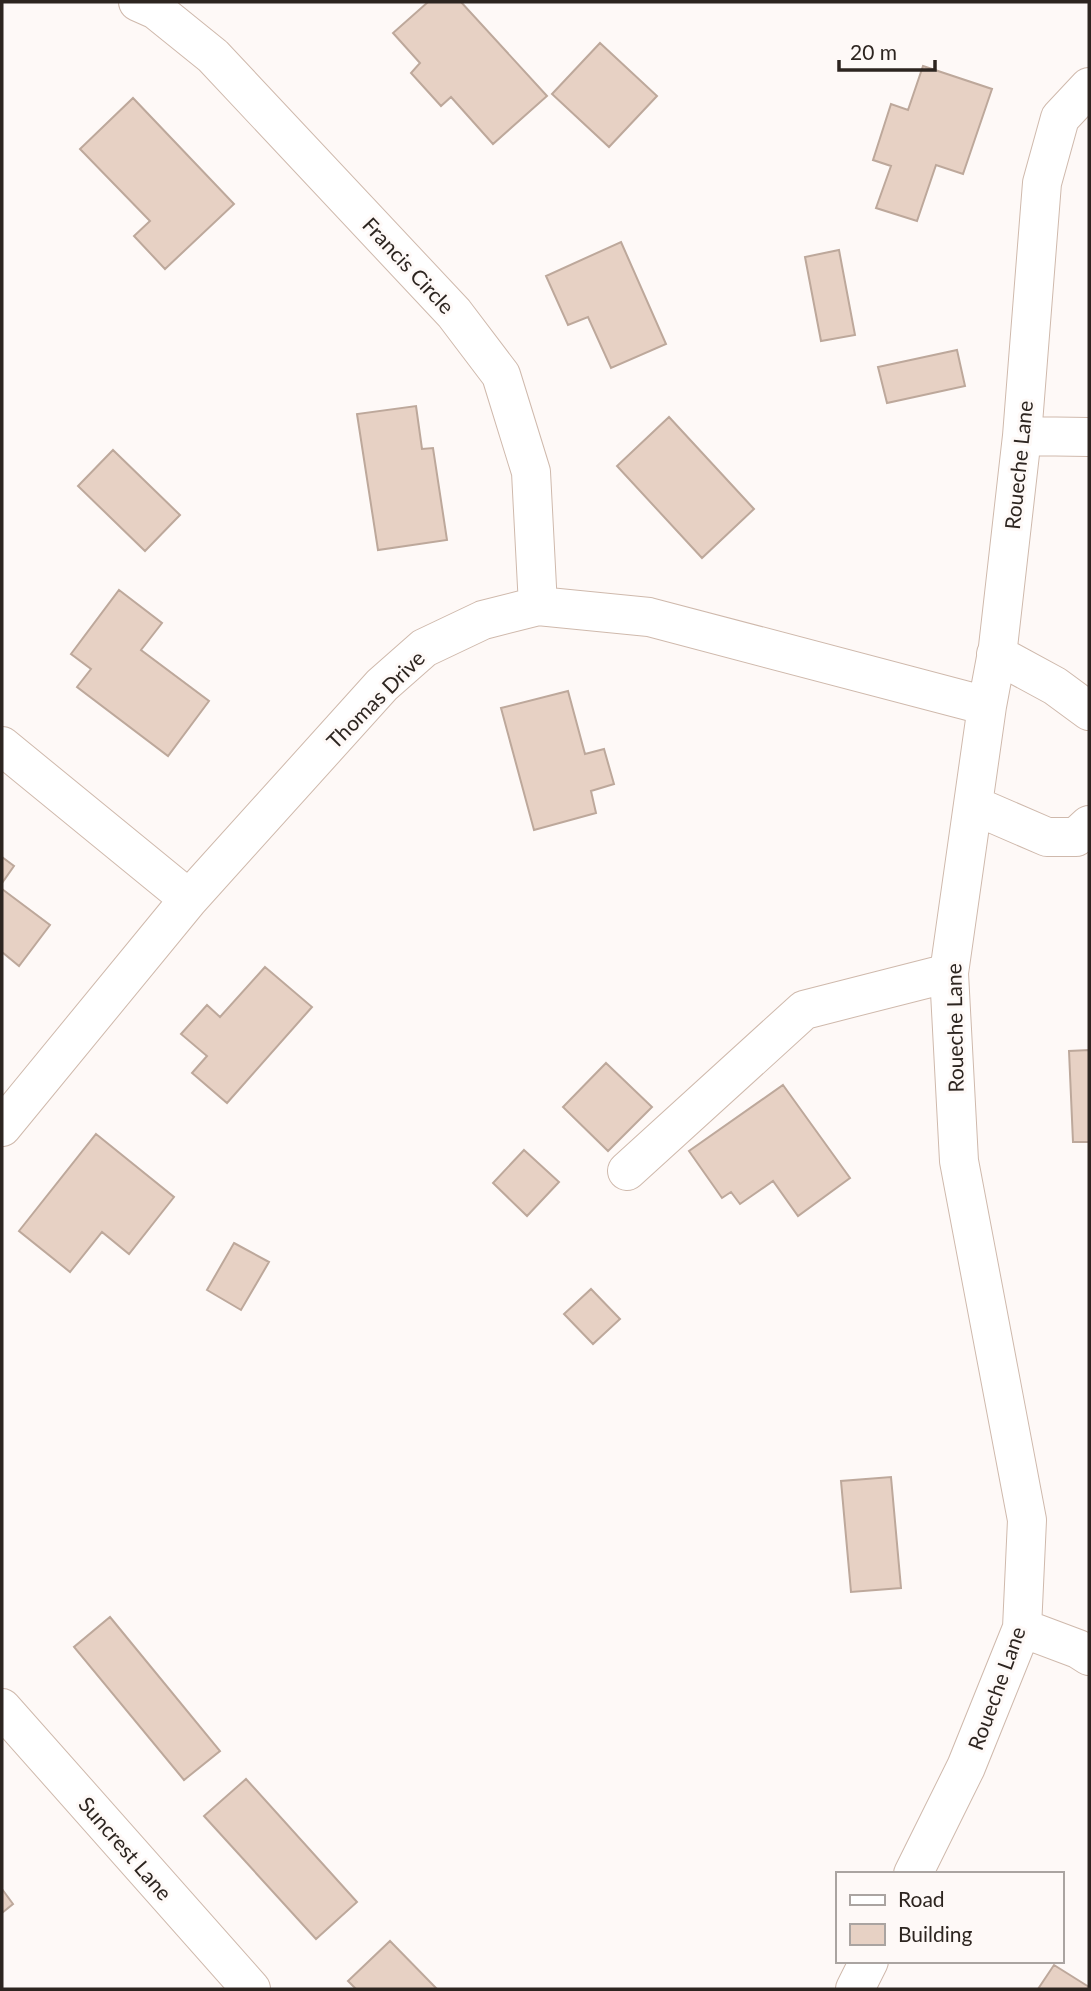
<svg xmlns="http://www.w3.org/2000/svg" width="1091" height="1991" font-family="Lato,sans-serif">
	<rect width="100%" height="100%" fill="#fef9f7"/>
	<!-- building -->
	<path fill="#e7d1c4" stroke="#bda89b" stroke-width="2" d="M428 2H461L547 96 493 144 451 97 441 106 411 73 420 63 393 33Z
		M600 43 657 96 609 147 552 94Z
		M923 66 992 89 963 174 936 165 917 221 876 208 891 166 873 160 891 104 908 110Z
		M133 98 234 204 165 269 134 236 150 221 80 149Z
		M621 242 666 344 611 368 588 317 568 325 546 276Z
		M839 250 855 335 821 341 805 257Z
		M957 350 965 386 887 403 878 367Z
		M416 406 422 449 433 448 447 540 378 550 357 414Z
		M669 417 754 509 702 558 617 466Z
		M113 450 180 515 145 551 78 486Z
		M119 590 162 623 141 650 209 701 168 756 77 687 91 669 71 654Z
		M568 691 585 754 604 749 614 784 591 791 596 813 534 830 501 708Z
		M2 857 14 866 2 883Z
		M2 889 50 925 19 966 2 952Z
		M265 967 312 1007 227 1103 192 1073 207 1056 181 1034 207 1005 220 1017Z
		M1089 1050V1142H1073L1069 1051Z
		M606 1063 652 1107 608 1151 563 1107Z
		M783 1085 850 1178 798 1216 773 1181 740 1204 731 1192 722 1198 689 1151Z
		M96 1134 174 1197 129 1254 102 1232 70 1272 19 1231Z
		M524 1150 559 1182 527 1216 493 1183Z
		M234 1243 269 1262 241 1310 207 1290Z
		M591 1289 620 1319 593 1344 564 1314Z
		M891 1477 901 1588 851 1592 841 1481Z
		M110 1617 220 1751 184 1780 74 1647Z
		M246 1779 357 1902 316 1939 204 1816Z
		M2 1889 13 1904 2 1913Z
		M390 1941 437 1989H356L348 1981Z
		M1054 1965 1089 1987V1989H1038Z"/>
	<g fill="none" stroke-linecap="round" stroke-linejoin="round">
		<!-- minor casing -->
		<g stroke="#cfb9ac" stroke-width="40">
			<path id="minor" d="M138 2 156 10 213 56 454 313 501 375 531 472 538 606
				M1022 436 1089 437
				M996 654 1055 686 1089 711
				M2 746 189 899
				M973 805 1047 837H1076L1089 825
				M2 1127 189 899 382 685 424 648 483 620 538 606 649 617 987 706
				M627 1171 804 1010 949 973
				M1022 1628 1078 1649 1089 1656
				M2 1708 251 1989
				M913 1874 966 1767 1022 1628 1027 1520 959 1161 949 973 987 706 998 647 1022 436 1042 183 1060 118 1089 87
				M855 1989 869 1961"/>
		</g>
		<!-- minor -->
		<use href="#minor" stroke="#fff" stroke-width="38"/>
	</g>
	<g text-anchor="middle" dominant-baseline="central" stroke-width="6" stroke-linejoin="round" paint-order="stroke">
		<!-- street labels -->
		<g font-size="21" fill="#2d2520" stroke="#fef9f7">
			<text transform="translate(409 265) rotate(47)">Francis Circle</text>
			<text transform="translate(1018 465) rotate(-84)">Roueche Lane</text>
			<text transform="translate(375 699) rotate(-45)">Thomas Drive</text>
			<text transform="translate(954 1028) rotate(-91)">Roueche Lane</text>
			<text transform="translate(996 1688) rotate(-70)">Roueche Lane</text>
			<text transform="translate(126 1848) rotate(49)">Suncrest Lane</text>
		</g>
	</g>
	<!-- border -->
	<rect width="1091" height="1991" fill="none" stroke="#2d2520" stroke-width="7"/>
	<!-- legend -->
	<rect x="836" y="1872" width="228" height="91" fill="#fef9f7" stroke="#aaa4a1" stroke-width="2"/>
	<rect x="850" y="1895" width="35" height="10" fill="#ffffff" stroke="#aaa4a1" stroke-width="2"/>
	<text x="898" y="1907" font-size="21" fill="#2d2520">Road</text>
	<rect x="850" y="1924" width="35" height="21" fill="#e7d1c4" stroke="#aaa4a1" stroke-width="2"/>
	<text x="898" y="1942" font-size="21" fill="#2d2520">Building</text>
	<!-- scale -->
	<path d="M839 60v10h96v-10" fill="none" stroke="#2d2520" stroke-width="3.5"/>
	<text x="850" y="60" font-size="21" fill="#2d2520" stroke="#fef9f7" stroke-width="5" paint-order="stroke">20 m</text>
</svg>
